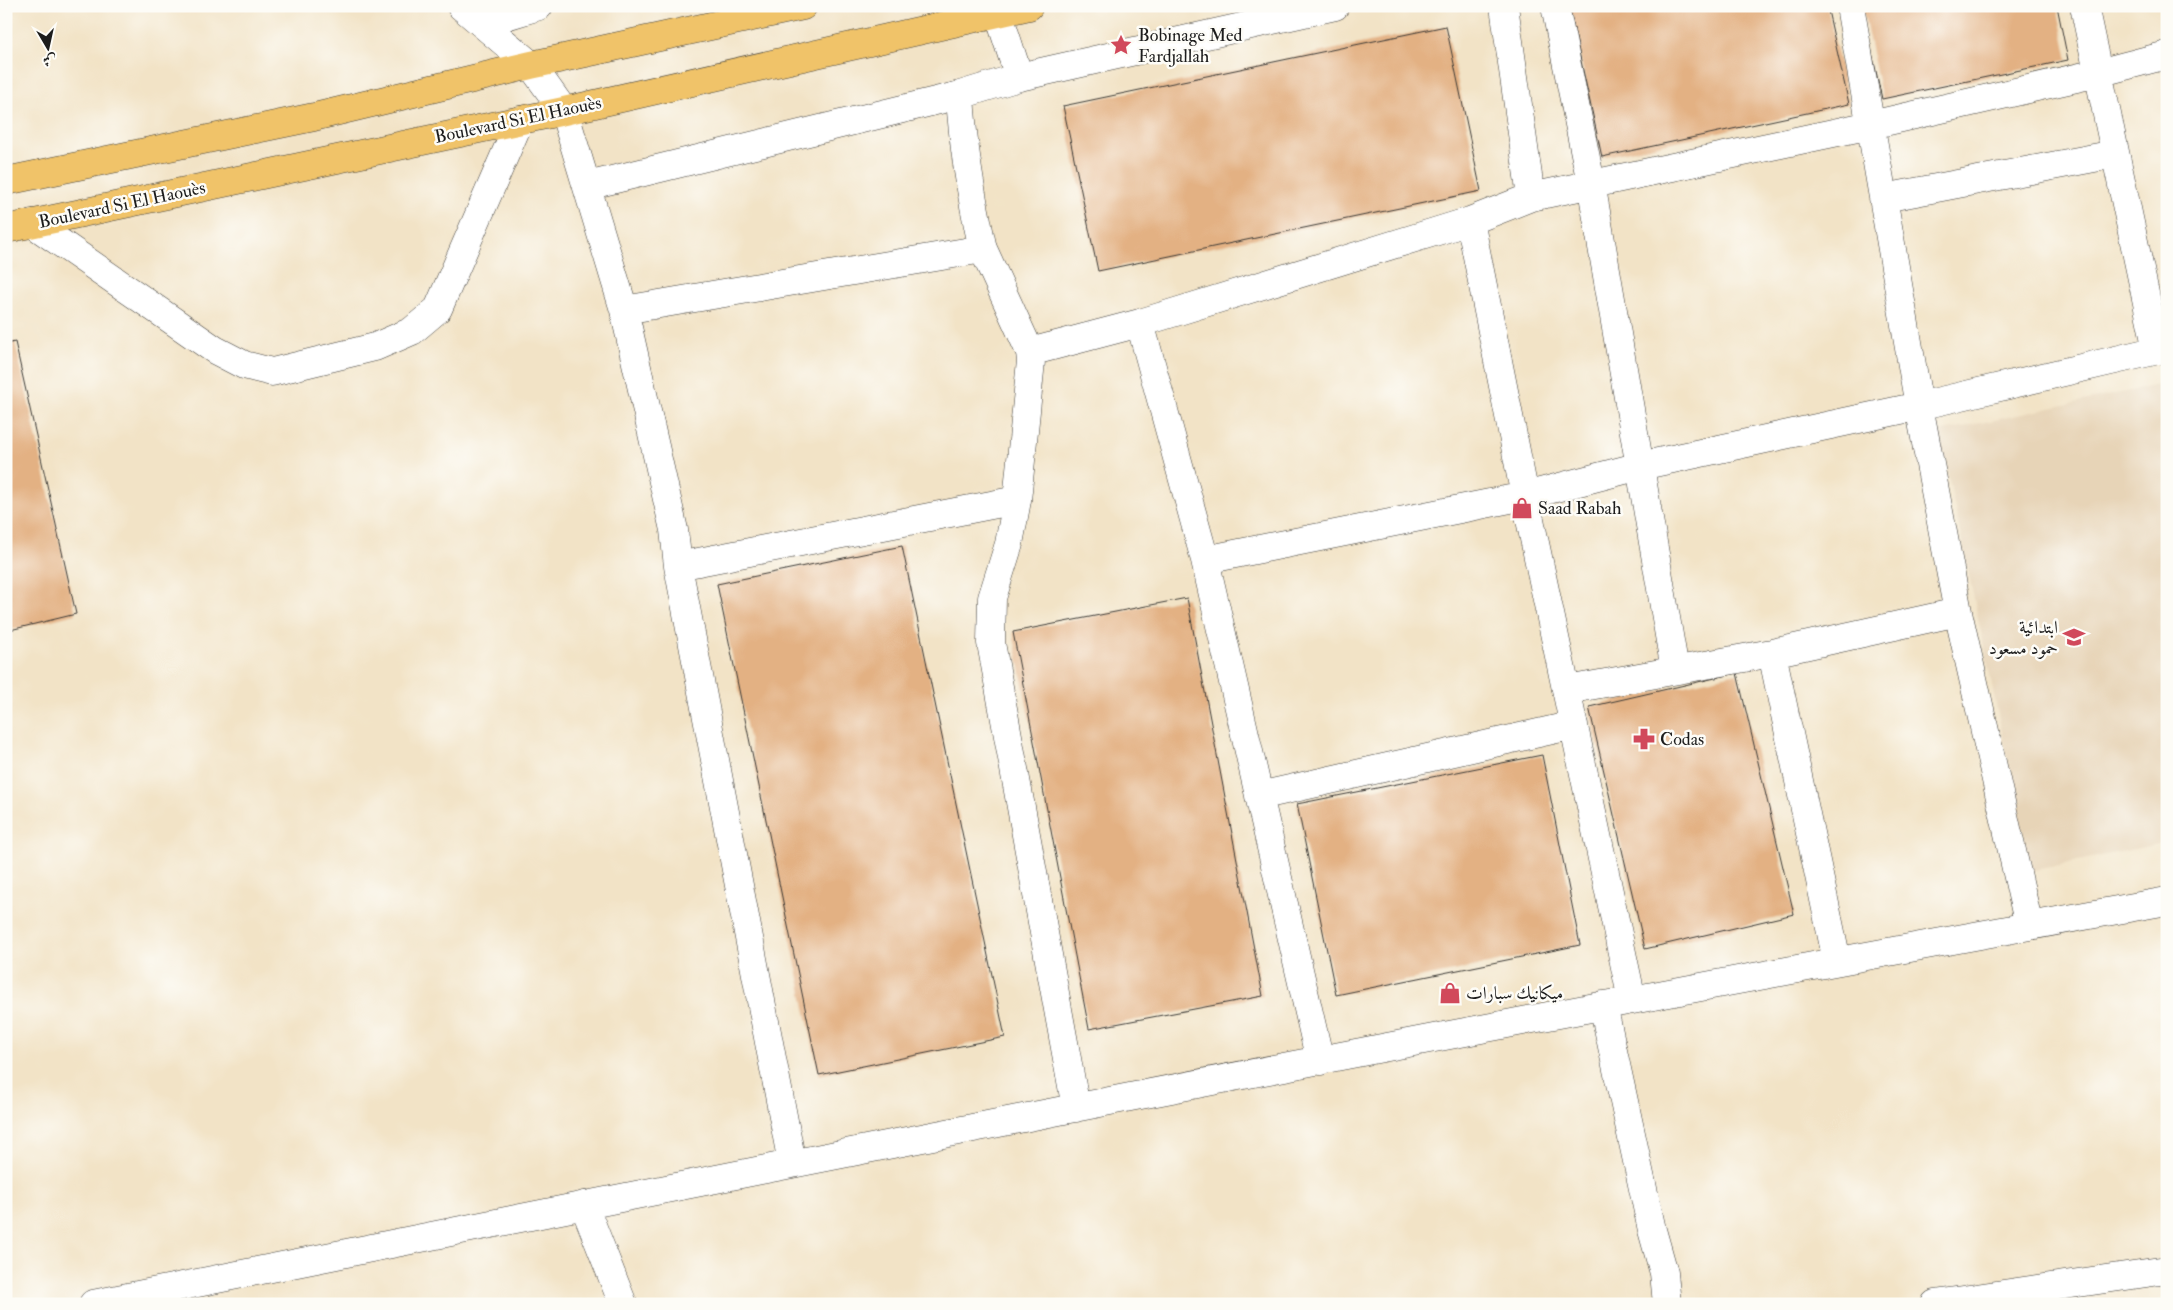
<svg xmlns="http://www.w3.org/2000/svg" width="2173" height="1310" font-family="'IM FELL Double Pica',Amiri,serif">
	<rect width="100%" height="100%" fill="#fdfcf7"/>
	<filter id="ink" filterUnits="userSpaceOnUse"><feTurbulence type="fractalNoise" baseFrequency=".02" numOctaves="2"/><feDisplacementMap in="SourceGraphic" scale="10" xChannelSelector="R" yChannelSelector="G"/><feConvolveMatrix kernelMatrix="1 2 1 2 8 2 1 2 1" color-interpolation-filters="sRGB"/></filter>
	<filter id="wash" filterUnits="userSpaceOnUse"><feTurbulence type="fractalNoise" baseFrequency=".0096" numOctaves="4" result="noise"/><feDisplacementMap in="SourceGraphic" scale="20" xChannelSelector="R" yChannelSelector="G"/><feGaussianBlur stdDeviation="1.12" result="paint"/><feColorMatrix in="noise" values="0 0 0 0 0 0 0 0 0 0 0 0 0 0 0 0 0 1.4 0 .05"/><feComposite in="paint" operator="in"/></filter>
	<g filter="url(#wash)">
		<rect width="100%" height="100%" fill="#f2e3c6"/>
		<!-- built -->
		<path fill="#e7d4b7" d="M2167 383V842L2031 871 1939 432Z"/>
		<g id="blocks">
			<!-- building -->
			<path fill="#e3b183" d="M1569 6H1827L1849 104 1602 157Z
				M1862 6H2057L2068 60 1882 99Z
				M1446 26 1481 191 1098 271 1063 106Z
				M15 342 76 614 6 631V344Z
				M902 546 1005 1037 819 1075 717 584Z
				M1187 598 1263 996 1089 1029 1013 632Z
				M1737 673 1794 914 1645 949 1589 707Z
				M1542 755 1580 945 1336 995 1297 804Z"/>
		</g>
	</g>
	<g filter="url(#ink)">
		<use href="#blocks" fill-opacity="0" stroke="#3c3a36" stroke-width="1"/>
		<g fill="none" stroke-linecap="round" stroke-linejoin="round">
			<!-- minor casing -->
			<g stroke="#3c3a36" stroke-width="29">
				<path id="minor" d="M461 6 531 65 564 111 624 310 674 530 678 566 792 1163
					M996 6 1019 77
					M1504 6 1531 197
					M1555 6 1591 183 1675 670
					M1850 6 1919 406 2167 348
					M2084 6 2157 350
					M483 23 539 6
					M587 186 960 95
					M1884 198 2115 154
					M1470 221 1525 496 1632 1000
					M32 223 215 350 244 365 272 372 375 347 412 331 438 309 520 120
					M983 249 1030 352 1031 361 1017 500 1009 544 992 598 991 643 1076 1108
					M624 310 983 249C971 196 963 150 960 95L1019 77 1335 6
					M1140 323 1205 560 1320 1061
					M1030 352 1140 323 1470 221 1531 197 1871 125 2098 73 2167 55
					M1205 560 1525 496 1640 466 1919 406 1958 612 2029 926
					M678 566 1017 500
					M1772 653 1837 961
					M1567 690 1772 653 1958 612
					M1259 796 1574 725
					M1603 1005 1652 1230 1664 1273 1667 1304
					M584 1205 623 1304
					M93 1304C783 1165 1474 1026 2167 901
					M1935 1304 2167 1270"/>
			</g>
			<!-- major casing -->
			<g stroke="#3c3a36" stroke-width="29">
				<path id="major" d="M6 181 314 117 531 65 803 6
					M6 229 564 111 1029 6"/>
			</g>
			<!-- minor -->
			<use href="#minor" stroke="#fff" stroke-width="28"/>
			<!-- major -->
			<use href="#major" stroke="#f0c369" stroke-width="28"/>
		</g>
	</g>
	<!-- icons -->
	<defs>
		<g id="sight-bare" transform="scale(1.725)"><path d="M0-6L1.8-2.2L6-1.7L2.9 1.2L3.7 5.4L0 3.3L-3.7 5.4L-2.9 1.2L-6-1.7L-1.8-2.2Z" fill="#d1495b" stroke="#fdfcf7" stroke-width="2.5" paint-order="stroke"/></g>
		<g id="shop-bare" transform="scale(1.725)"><path d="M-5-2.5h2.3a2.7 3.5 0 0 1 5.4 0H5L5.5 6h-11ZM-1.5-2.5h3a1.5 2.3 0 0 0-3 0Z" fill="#d1495b" stroke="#fdfcf7" stroke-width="2.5" paint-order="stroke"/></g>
		<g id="school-bare" transform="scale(1.725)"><path d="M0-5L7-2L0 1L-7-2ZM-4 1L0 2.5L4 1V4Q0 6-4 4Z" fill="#d1495b" stroke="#fdfcf7" stroke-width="2.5" paint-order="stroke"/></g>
		<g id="pharmacy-bare" transform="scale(1.725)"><path d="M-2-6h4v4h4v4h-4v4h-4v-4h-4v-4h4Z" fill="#d1495b" stroke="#fdfcf7" stroke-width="2.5" paint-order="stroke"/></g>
	</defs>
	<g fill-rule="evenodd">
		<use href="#sight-bare" x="1121" y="45"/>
		<use href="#shop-bare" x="1522" y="508"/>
		<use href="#school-bare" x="2074" y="637"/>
		<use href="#pharmacy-bare" x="1644" y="739"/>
		<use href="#shop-bare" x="1450" y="993"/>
	</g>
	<g text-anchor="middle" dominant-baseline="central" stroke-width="5" stroke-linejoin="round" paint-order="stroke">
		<!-- poi labels -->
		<g font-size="18" fill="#1c1c1c" stroke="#fdfcf7" text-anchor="start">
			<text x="1138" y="35">Bobinage Med<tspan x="1138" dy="21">Fardjallah</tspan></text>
			<text x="1538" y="508">Saad Rabah</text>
			<text x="2058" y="627" text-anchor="end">ابتدائية<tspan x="2058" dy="21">حمود مسعود</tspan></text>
			<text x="1660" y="739">Codas</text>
			<text x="1466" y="993">ميكانيك سبارات</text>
		</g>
		<!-- street labels -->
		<g font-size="18" fill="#1c1c1c" stroke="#fdfcf7">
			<text transform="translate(518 120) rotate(-12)">Boulevard Si El Haouès</text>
			<text transform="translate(122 205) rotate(-12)">Boulevard Si El Haouès</text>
		</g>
	</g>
	<!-- margin -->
	<rect width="2173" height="1310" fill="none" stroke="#fdfcf7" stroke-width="25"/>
	<!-- north arrow -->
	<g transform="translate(48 48) rotate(171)" stroke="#fdfcf7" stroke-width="4" paint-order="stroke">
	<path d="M0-4L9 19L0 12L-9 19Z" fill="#1c1c1c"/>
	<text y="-8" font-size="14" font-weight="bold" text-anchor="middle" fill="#1c1c1c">ش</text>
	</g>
</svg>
